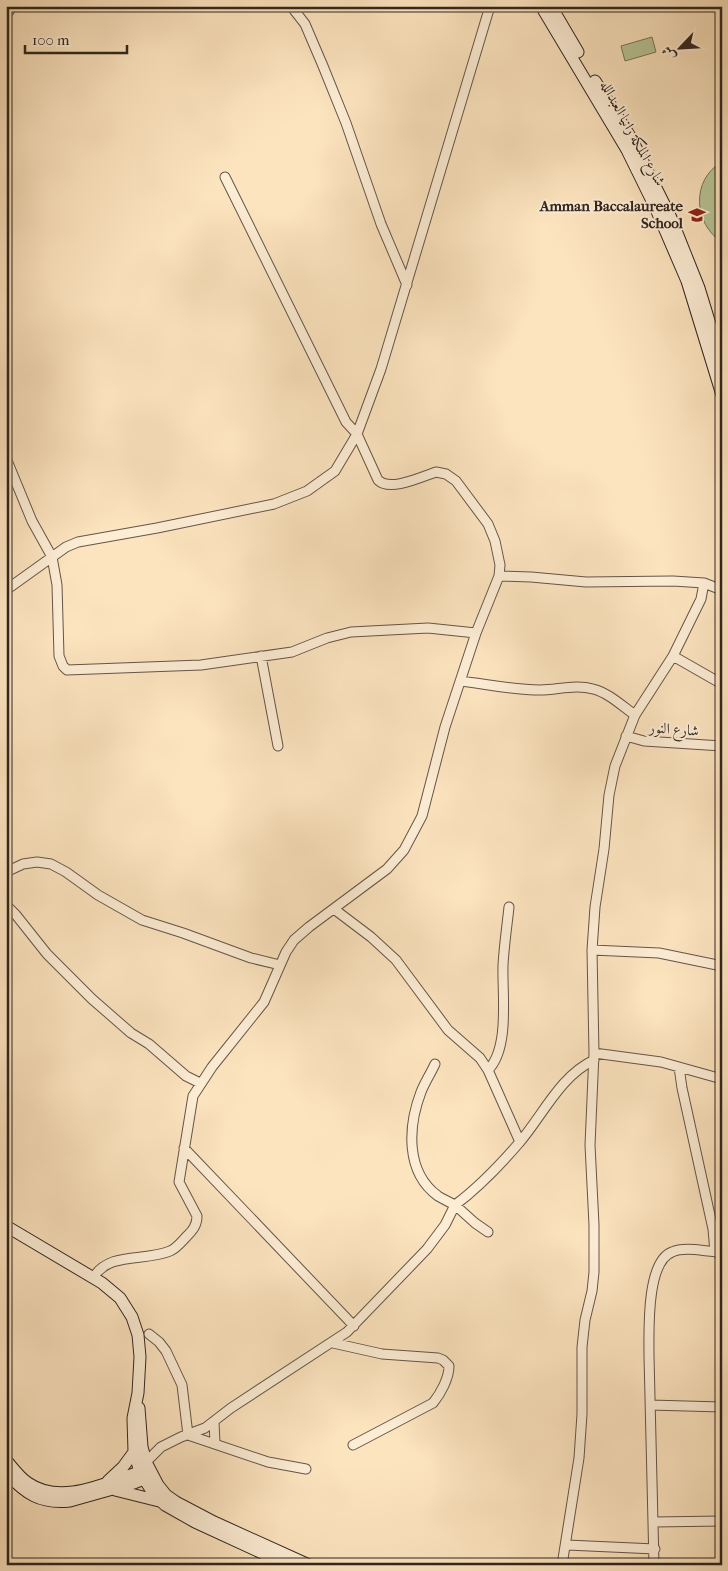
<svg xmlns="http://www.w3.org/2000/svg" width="728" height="1571" font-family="'IM FELL French Canon',Amiri,serif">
	<rect width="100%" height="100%" fill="#fce4bf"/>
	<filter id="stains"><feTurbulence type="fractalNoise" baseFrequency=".004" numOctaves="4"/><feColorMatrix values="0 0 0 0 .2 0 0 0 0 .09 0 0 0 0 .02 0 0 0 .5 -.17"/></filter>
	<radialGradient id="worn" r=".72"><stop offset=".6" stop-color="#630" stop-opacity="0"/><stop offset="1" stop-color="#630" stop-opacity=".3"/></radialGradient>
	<!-- green -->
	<path fill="#b9c597" stroke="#75755b" d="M652 37 656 52 625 61 621 46Z
		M722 162V242C693 224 691 179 722 162Z"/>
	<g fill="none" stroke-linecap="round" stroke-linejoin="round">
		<!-- street casing -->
		<g stroke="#645547" stroke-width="11">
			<path id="street" d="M291 6 305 24 323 66 346 123 381 224 407 285
				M6 15 13 6
				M6 458 32 521 52 557 57 585 59 656 63 666 67 670 201 665 292 652 327 638 351 632 428 628 476 633
				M499 576 531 577 586 582 673 581 704 583 722 590
				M6 590 66 547 78 542 157 528 274 504 307 491 335 471 357 434 381 369 490 6
				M261 656 278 746
				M673 656 722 684
				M460 681C486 684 513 690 540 690 557 690 576 684 593 689 609 693 622 706 635 715
				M626 736 644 741 722 746
				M6 872 23 864 37 862 51 864 66 872 98 895 142 920 183 933 251 958 280 965
				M6 905 16 915 47 954 92 999 131 1033 149 1044 186 1076 200 1083
				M509 907C507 926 504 946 503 965 502 994 510 1048 488 1070L520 1142
				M334 909 371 937 396 960 448 1030 480 1058 488 1070
				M592 950 659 953 722 966
				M594 1053 661 1062 722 1079
				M435 1064C431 1073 425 1082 421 1092 408 1126 405 1172 438 1196 443 1199 449 1202 455 1205 479 1187 500 1165 519 1143 543 1115 560 1076 594 1060
				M679 1067 682 1088 713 1229 715 1252
				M184 1148 354 1326
				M93 1278C109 1251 144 1262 170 1251 177 1248 182 1241 187 1236 193 1230 197 1225 197 1216L179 1182 193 1096 212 1067 264 1002 286 952 294 940 309 927 387 869 404 850 422 816 445 727 476 633 499 576 500 565 495 541 488 524 456 481 446 474 436 472C421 477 390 492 378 480L357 434 346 422 225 177
				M149 1334 159 1342 166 1351 182 1385 188 1435 268 1462 306 1469
				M333 1343 382 1354 438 1358 443 1360 449 1366C449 1378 441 1393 433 1403L353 1445
				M650 1405 722 1407
				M214 1422 215 1443
				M146 1462 161 1447 181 1437 205 1428 231 1408 347 1332 427 1249 445 1225 455 1205 475 1223 488 1232
				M654 1522 722 1521
				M567 1545 655 1549
				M562 1565 579 1458 582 1414V1347L585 1320 592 1291 594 1272V1225L590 1145 594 1053 592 950 595 907 604 849 609 795 615 766 635 715 673 656 701 599 704 583
				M654 1565 649 1356C649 1332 646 1262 672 1252 686 1246 706 1252 722 1252"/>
		</g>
		<!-- secondary casing -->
		<g stroke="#31251f" stroke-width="13">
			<path id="secondary" d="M541 6 627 150 656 209 687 281 722 395
				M551 6 578 52
				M595 81 631 138 671 218 699 288 722 363
				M6 1226 102 1283 120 1298 132 1317 138 1335 140 1357 138 1393 133 1418 134 1452 140 1472 153 1493 165 1505 195 1522 288 1565
				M139 1408 142 1447 146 1462 158 1485 166 1495 176 1502 214 1522 309 1565
				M6 1460C13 1468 19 1477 28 1483 61 1506 105 1483 140 1472L147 1473
				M6 1473C26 1494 40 1504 70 1501L134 1483 144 1479 147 1473
				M108 1481 123 1467 134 1452
				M115 1490 159 1501"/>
		</g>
		<!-- street -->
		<use href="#street" stroke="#fdedd5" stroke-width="9"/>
		<!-- secondary -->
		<use href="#secondary" stroke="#fdedd5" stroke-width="11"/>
	</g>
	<!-- icons -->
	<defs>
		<g id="school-bare" transform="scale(1.35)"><path d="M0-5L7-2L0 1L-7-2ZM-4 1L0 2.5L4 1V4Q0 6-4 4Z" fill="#8f2418" stroke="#fdedd5" stroke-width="2.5" paint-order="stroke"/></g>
	</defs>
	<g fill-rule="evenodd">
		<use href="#school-bare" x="697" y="215"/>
	</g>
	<g text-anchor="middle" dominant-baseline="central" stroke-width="4" stroke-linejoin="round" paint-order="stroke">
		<!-- street labels -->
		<g font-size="15" fill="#31251f" stroke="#fdedd5">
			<text transform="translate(633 133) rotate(61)">شارع الملكة رانيا العبدالله</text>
			<text transform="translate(674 729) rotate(4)">شارع النور</text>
		</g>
		<!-- poi labels -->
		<g font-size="15" font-weight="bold" fill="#31251f" stroke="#fdedd5" text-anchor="end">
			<text x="683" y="206">Amman Baccalaureate<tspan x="683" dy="17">School</tspan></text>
		</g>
	</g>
	<!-- margin -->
	<rect width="728" height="1571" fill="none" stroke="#fce4bf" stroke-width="25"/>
	<rect x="8" y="8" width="713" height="1556" fill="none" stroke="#31251f" stroke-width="2.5"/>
	<rect x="12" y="12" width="703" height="1546" fill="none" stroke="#31251f"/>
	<!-- north arrow -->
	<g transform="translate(680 48) rotate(245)" stroke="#fdedd5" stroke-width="4" paint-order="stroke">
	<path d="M0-4L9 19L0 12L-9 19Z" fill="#31251f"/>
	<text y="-8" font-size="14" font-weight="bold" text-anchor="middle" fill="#31251f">ش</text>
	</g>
	<!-- scale -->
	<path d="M25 45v8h102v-8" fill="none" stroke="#31251f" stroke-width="2.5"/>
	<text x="32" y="45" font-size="15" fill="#31251f" stroke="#fdedd5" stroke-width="4" paint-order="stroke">100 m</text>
	<rect width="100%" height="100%" filter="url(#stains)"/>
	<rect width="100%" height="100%" fill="url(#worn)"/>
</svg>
